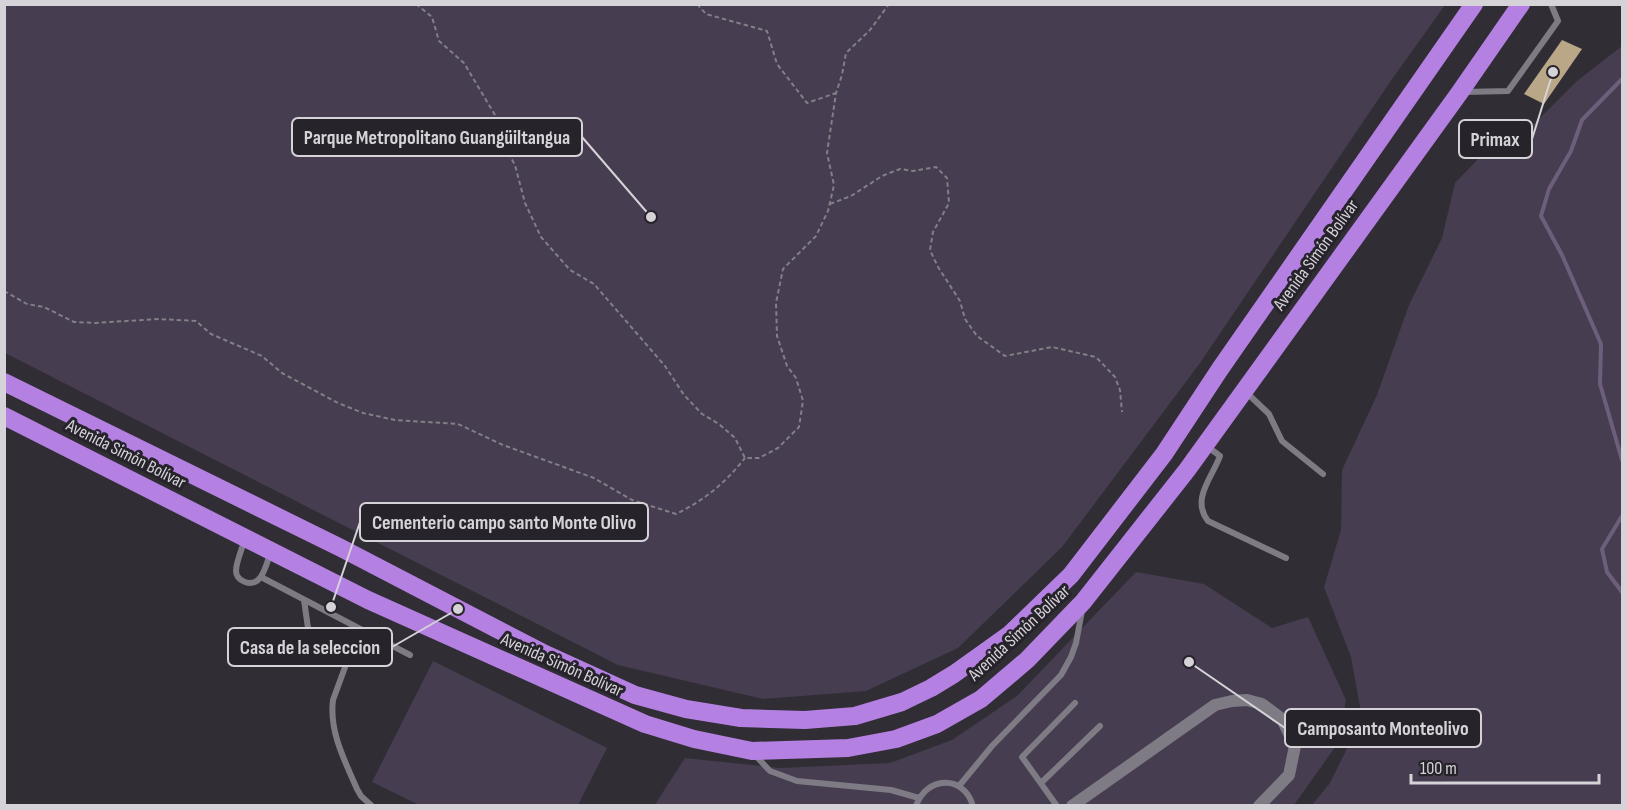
<svg xmlns="http://www.w3.org/2000/svg" width="1627" height="810" font-family="'Sofia Sans Condensed',sans-serif">
	<rect width="100%" height="100%" fill="#312d35"/>
	<!-- green -->
	<path fill="#463d50" d="M4 5 5 4 1445 5 1390 82 1200 363 1062 547 958 648 866 691 763 699 618 665 5 353Z
		M1622 46V805H1312L1330 783 1362 718 1351 657 1324 587 1341 530 1342 470 1377 395 1409 305 1442 238 1455 183 1486 151 1535 123 1577 81Z
		M1136 572 1204 584 1272 628 1308 617 1346 700 1338 743 1294 805 654 806 685 758 780 768 890 763 952 740 1017 696Z
		M433 661 607 748 578 805H419L372 782Z"/>
	<g fill="none" stroke-linecap="round" stroke-linejoin="round">
		<!-- stream -->
		<path stroke="#6d5f7c" stroke-width="4" d="M1622 79 1582 120 1571 151 1549 189 1541 216 1562 255 1601 344 1600 384 1622 460
			M1622 516 1602 549 1607 572 1622 592"/>
	</g>
	<!-- building -->
	<path fill="#b9a787" d="M1562 40 1582 49 1544 104 1524 94Z"/>
	<g fill="none" stroke-linecap="round" stroke-linejoin="round">
		<!-- path -->
		<path stroke="#827f86" stroke-width="2" stroke-dasharray="4.5 3" stroke-linecap="butt" d="M416 4 432 17 439 41 464 63 495 115 501 140 515 165 525 203 541 237 570 270 594 284 665 366 684 395 702 414 719 424 735 438 745 458H759L778 448 799 427 803 401 796 378 787 366 777 336 776 303 783 269 816 236 828 211 834 185 827 153 836 93 842 75 846 53 870 30 889 4
			M697 4 706 14 767 31 777 64 807 103 836 93
			M830 204 851 196 882 176 900 169 913 171 936 167 947 178 949 203 933 232 930 250 938 267 960 301 965 319 977 336 1005 356 1052 347 1096 357 1115 377 1120 390 1122 412
			M4 291 27 304 44 307 74 322 95 323 158 319 196 321 211 334 262 356 282 373 338 403 363 413 395 420 458 424 503 445 594 478 632 500 676 514C705 500 725 483 745 458"/>
		<!-- lane -->
		<path stroke="#7f7b84" stroke-width="6" d="M1464 92 1508 91 1558 21 1551 4
			M1247 393 1269 414 1282 441 1323 474
			M1208 447 1220 456C1212 478 1191 499 1208 521L1286 558
			M245 539C242 549 236 562 236 571 236 577 240 580 245 582 262 588 266 565 270 554
			M261 577 410 655
			M359 629 333 700C329 732 345 761 357 789L361 796 372 806
			M302 655 308 628 304 600
			M754 754 770 771 797 781 891 790 919 798
			M1041 783 1100 726
			M959 786 992 746 1061 675 1071 657 1076 643 1082 611
			M916 806C926 776 964 774 973 806
			M1057 806 1022 757 1075 703"/>
		<!-- street -->
		<path stroke="#7f7b84" stroke-width="12" d="M1072 806 1215 705 1232 701 1247 700 1262 704 1282 719 1295 746 1289 775 1259 806"/>
		<!-- highway -->
		<path stroke="#b481e2" stroke-width="18" d="M4 382 341 548 545 654 635 695 686 709 741 718 805 720 855 716 902 702 931 688 954 674 1010 634 1071 575 1164 454 1220 369 1474 4
			M4 416 368 600 645 724 694 739 752 751 848 748 896 739 937 724 981 699 1027 660 1083 602 1187 470 1460 92 1521 4"/>
	</g>
	<g text-anchor="middle" dominant-baseline="central" stroke-width="6" stroke-linejoin="round" paint-order="stroke">
		<!-- street labels -->
		<g font-size="18" fill="#d5d2d8" stroke="#27232b">
			<text transform="translate(1316 255) rotate(-54)">Avenida Simón Bolívar</text>
			<text transform="translate(126 454) rotate(27)">Avenida Simón Bolívar</text>
			<text transform="translate(1019 633) rotate(-43)">Avenida Simón Bolívar</text>
			<text transform="translate(562 665) rotate(24)">Avenida Simón Bolívar</text>
		</g>
	</g>
	<!-- callouts -->
	<path fill="none" stroke="#d5d2d8" stroke-width="2" d="M651 217L582 137M1553 72L1532 139M331 607L360 522M458 609L392 647M1189 662L1285 728"/>
	<g fill="#d5d2d8" stroke="#27232b" stroke-width="2">
		<circle cx="651" cy="217" r="6"/>
		<circle cx="1553" cy="72" r="6"/>
		<circle cx="331" cy="607" r="6"/>
		<circle cx="458" cy="609" r="6"/>
		<circle cx="1189" cy="662" r="6"/>
	</g>
	<g fill="#27232b" stroke="#d5d2d8" stroke-width="2">
		<rect x="292" y="118" width="290" height="38" rx="6"/>
		<rect x="1459" y="120" width="73" height="38" rx="6"/>
		<rect x="360" y="503" width="288" height="38" rx="6"/>
		<rect x="228" y="628" width="164" height="38" rx="6"/>
		<rect x="1285" y="709" width="196" height="38" rx="6"/>
	</g>
	<g font-size="20" text-anchor="middle" font-weight="bold" fill="#d5d2d8">
		<text x="437" y="144">Parque Metropolitano Guangüiltangua</text>
		<text x="1495" y="146">Primax</text>
		<text x="504" y="529">Cementerio campo santo Monte Olivo</text>
		<text x="310" y="654">Casa de la seleccion</text>
		<text x="1383" y="735">Camposanto Monteolivo</text>
	</g>
	<!-- border -->
	<rect width="1627" height="810" fill="none" stroke="#d5d2d8" stroke-width="12"/>
	<!-- scale -->
	<path d="M1411 774v9h188v-9" fill="none" stroke="#d5d2d8" stroke-width="3"/>
	<text x="1420" y="774" font-size="18" fill="#d5d2d8" stroke="#27232b" stroke-width="4.5" paint-order="stroke">100 m</text>
</svg>
